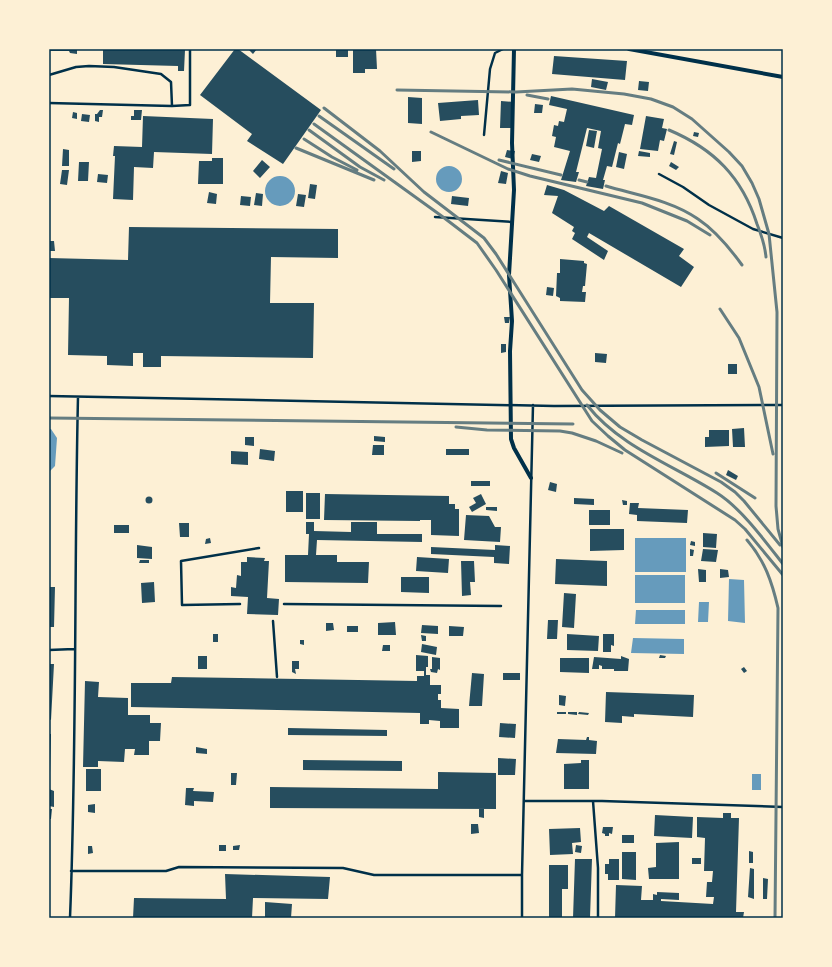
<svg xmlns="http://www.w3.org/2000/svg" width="832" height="967" font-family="Barlow,sans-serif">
	<rect width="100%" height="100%" fill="#fdf0d5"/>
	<!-- water -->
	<path fill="#669bbc" d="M436 179a13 13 0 1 1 26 0a13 13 0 1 1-26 0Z
		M265 191a15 15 0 1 1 30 0a15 15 0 1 1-30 0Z
		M49 429H51L57 438 55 466 49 472Z
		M635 538H686V572H635Z
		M635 575H685V603H635Z
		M729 579 744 580 745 623 728 621Z
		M699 602H709L708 622H698Z
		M636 610H685V624H635Z
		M633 638 684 639V654L631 653Z
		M752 774H761V790H752Z"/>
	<!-- building -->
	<path fill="#264d5e" d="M49 49H77V54L70 53 69 51H49Z
		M103 49H182V50H185L184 71H178V66L103 64Z
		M235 49H238L321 110 283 164 247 141 252 134 200 95Z
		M248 49H257L253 54Z
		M336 49H348V57H336Z
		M353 49H376L377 69H365V73H353Z
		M554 56 627 61 625 80 552 74Z
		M592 79 608 82 606 90 591 87Z
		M639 81 649 82 648 91 638 90Z
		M551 96 634 115 632 125 625 124 620 144 618 143 612 167 607 166 603 180H605L603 189 586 186 589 177 596 178 602 149 598 148 601 131 587 128 576 172H579L576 182 561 180 570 151 554 147 556 137 552 136 554 125 558 126 559 121 564 122 567 109 549 105Z
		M408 97 422 98V124L408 123Z
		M478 100 479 115 461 116V119L440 121 438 103Z
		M501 101 514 102 513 128H500Z
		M535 104 543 105 542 113H534Z
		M100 110H103L102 117H99V122L95 121V114H97Z
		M134 110H142L141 120H131V116H134Z
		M73 112 77 113V119L72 118Z
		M82 114 90 115 89 122 81 121Z
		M143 116 213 119 212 154 154 152 153 168 134 167 133 200 113 199 115 156H113L114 146 142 147Z
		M646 116 664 119 662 128 667 129 664 141 660 140 658 151 640 149Z
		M589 130 597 131 594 148 586 146Z
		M694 132 699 133 698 137 693 136Z
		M674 141 677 142 674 155 670 154Z
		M63 149 69 150V166H62Z
		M507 150 515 151 513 159 505 157Z
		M412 151H421V161L412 162Z
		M639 151 650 153V157L638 156Z
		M619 152 627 154 624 169 616 167Z
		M532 154 541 156 539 162 530 160Z
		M212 158H223V184H198L199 161H212Z
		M262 160 270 167 260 178 253 171Z
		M79 162H89L88 181H78Z
		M671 162 679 167 676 170 669 166Z
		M62 170H69L67 185 60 184Z
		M501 171 508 173 506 184 498 183Z
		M98 174 108 175 107 183 97 182Z
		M310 184 317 185 315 199 308 198Z
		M547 185 564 190 604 211 609 206 684 249 679 256 694 267 681 287 589 233 587 237 608 251 604 260 572 239 575 233 572 231 574 227 552 213 558 196 544 195Z
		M209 192 217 194 216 204 207 203Z
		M256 193 263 194 262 206 254 205Z
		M298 194 306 195 304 207 296 206Z
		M241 196 251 197 250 206 240 205Z
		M452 196 469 198 468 206 451 204Z
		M129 227 338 229V258L271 257 270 303H314L313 358 161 356V367H143V353H133V366L107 365V356L68 355 69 298H49V258L128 260Z
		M49 241H54L55 251H49Z
		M560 259 584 261V263L587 264 585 286H583L582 292H586L585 302 560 301V298L556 296 557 273H560Z
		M547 287 554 288 553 296 546 295Z
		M504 317H510L509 323H505Z
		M501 344H506V352L501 353Z
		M595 353 607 354 606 363 595 362Z
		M728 364H737V374H728Z
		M744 428 745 447H733L732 429Z
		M709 430H729V446L705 447V437H709Z
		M374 436 385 437V442L374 441Z
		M245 437H254V446L245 445Z
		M373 445H384V455H372Z
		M260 449 275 451 274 461 259 459Z
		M446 449H469V455H446Z
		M231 451 248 452V465L231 464Z
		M728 470 738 476 736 480 726 475Z
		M471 481H490V486H471Z
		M550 482 557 484 556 492 548 490Z
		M286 491H303V512H286Z
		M306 493H320V519H306Z
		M325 494 449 496V504H455V509H459V536L431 535V520H420V521L324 520Z
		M481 494 486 504 472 512 469 507 476 503 473 498Z
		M145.5 500a3.5 3.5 0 1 1 7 0a3.5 3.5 0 1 1-7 0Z
		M574 498 594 499V505L574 504Z
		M622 500 627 501V505H623Z
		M630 503H639L638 508 688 510 687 523 637 521V515L629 514Z
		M486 507H497V511L486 510Z
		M589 510H610V525H589Z
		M466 515 489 516 495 527H501L500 542 464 540Z
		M306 522H314V531L351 532V522H377V534H422V542L317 540 316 555H337V562H369L368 583 285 582V555H308L309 534H306Z
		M179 523H189V537H180Z
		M114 525H129V533H114Z
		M590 529H624V550L590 551Z
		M703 533 717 534 716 548 703 547Z
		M210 538 211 543 205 544 206 539Z
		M691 541 695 542V546L690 545Z
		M137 545 152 547V559L137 558Z
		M495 545 510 546 509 564 494 563V557L431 554V547L495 550Z
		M690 549 694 550 693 556H690Z
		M703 549 718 550 716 562 701 561Z
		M247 557 265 558 264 561H269L267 598 279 599 278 615 247 614 248 597 231 596V587L236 588 237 575 241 576V562H247Z
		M417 557 449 559 448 573 416 571Z
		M556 559 607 561V586L555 584Z
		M140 560H149V563H139Z
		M461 561H474L475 582H470L471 595 462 596Z
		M698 569 706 570V582H699Z
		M720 569 728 570 729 577 720 578Z
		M401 577H429V593L401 592Z
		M154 582 155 602 142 603 141 583Z
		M49 587H55L54 627H49Z
		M564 593 576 594 574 628 562 627Z
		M548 620H558L557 639H547Z
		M395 622 396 635H378V623Z
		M326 623H333L334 630 326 631Z
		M422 625 438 626V634L421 633Z
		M347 626H358V632H347Z
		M449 626 464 627 463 636H449Z
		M213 634H218V642H213Z
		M567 634 599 636 598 651 567 650Z
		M603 634H614V646L611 645V652H603Z
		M421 635 426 636V641H422Z
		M300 640H304V645L300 644Z
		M422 644 437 647 436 655 421 652Z
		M383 645H390V651H382Z
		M416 655 428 656V667H426V675H430V685H441V694H438V700H441V708L459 709V728H440V721L429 720V724H420V713L131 707V683H171L172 677 417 681V676H424V671H416Z
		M660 655 666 656 665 658H659Z
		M198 656H207V669H198Z
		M621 656 629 659 628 671H614V669H602V666L599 665V669H592L594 657 621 659Z
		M432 657 440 658V670L438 669 437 673 431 672 430 669H432Z
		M560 658H589V673L560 672Z
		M292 661H299V669H295L296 674 292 672Z
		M49 664H54L51 720 49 719Z
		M744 667 747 671 744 673 741 669Z
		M472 673 484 674 482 706H469Z
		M503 673H520V680H503Z
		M85 681 99 682 98 697 128 698V715H150V723H161L160 741H149V755H134L135 749H125L124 762 98 761V767H83Z
		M606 692 694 695 693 717 634 714V717L622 716V723L605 722Z
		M559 695 566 696 565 706 559 705Z
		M557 712H566V714H557Z
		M568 712H577V715L568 714Z
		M579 712 589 713 588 715 578 714Z
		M500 723 516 724 515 738 499 737Z
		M288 728 387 730V736L288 735Z
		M49 734H51L50 773H49Z
		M587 737H589V740L597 741 596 754 556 753 558 739 586 740Z
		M196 747 207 749V754L196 753Z
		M498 758 516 759 515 775H498Z
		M303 760 402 761V771L303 770Z
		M581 760H589V789H564V764L581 763Z
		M86 769H101V791H86Z
		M438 772 496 773V809L270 808V787L438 789Z
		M231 773H237L236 785H231Z
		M186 788H194L193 791 214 792 213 802 194 801V806L185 805Z
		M49 789 54 791V807L49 806Z
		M95 804V813L88 812V805Z
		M49 809H52L51 819H49Z
		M479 809H484V818L479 817Z
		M723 813H731V818H739L736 912H744L743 918H615L616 885 642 886 641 900H653V894L657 895V892L679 893V900L661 899V901L713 904 714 897H706L707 882H712L713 871H704L705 838 697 837V817L723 818Z
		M655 815 693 817 692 838 654 836Z
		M471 824H478L479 833 471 834Z
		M603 827H613L612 834 609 833V836H605V834L602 833Z
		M580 828 581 842 572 843 573 854 550 855 549 829Z
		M622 835H634V843H622Z
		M679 842V879H649L648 868 656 867V843Z
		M219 845H226V851H219Z
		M240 845 239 850H233V846Z
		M576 845 582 846 581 853 575 852Z
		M88 846H92L93 853 88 854Z
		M749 851 753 852V863H749Z
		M622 852H636V880L622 879Z
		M692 858H701V864H692Z
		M575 859H592L590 918H573Z
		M609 859H619V880H608V874H605V864H609Z
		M549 865H568V889H562V918H549Z
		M750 868 754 869V899L748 897Z
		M225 874 330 877 328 899 253 898 252 918H133L134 898 226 899Z
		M763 878 768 879 767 899H763Z
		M265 902 292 904 291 918H265Z"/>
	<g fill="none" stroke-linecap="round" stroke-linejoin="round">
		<!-- service -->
		<path stroke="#003049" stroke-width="2.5" d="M49 75 76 67 89 66 114 67 161 74 171 82 172 106
			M49 103 172 106 190 105V49
			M484 135 490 69 495 53 503 49
			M659 174 683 187 709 205 753 229 783 238
			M435 217 512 222
			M49 396 554 406 783 405
			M240 604 182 605 181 561 259 548
			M284 604 501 606
			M273 621 277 677
			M49 650 74 649
			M524 801H602L783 807
			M593 801 598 868V918
			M71 871H166L179 867 343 868 374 875H522
			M70 918C77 744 74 571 78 397
			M522 918V875L533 405"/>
		<!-- minor -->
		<path stroke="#003049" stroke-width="4" d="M514 49 512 143 514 190 509 275 512 321 510 351 511 439 514 448 531 478
			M629 49 783 77"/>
		<!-- rail -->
		<path stroke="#657d81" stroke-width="3" d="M397 90 516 92 572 89 624 94 651 99 673 107 692 119 729 152 742 166 752 183 759 199 769 234 777 312 776 506 778 529 783 547
			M527 95 548 99
			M324 108 380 151 424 192 484 238 496 254 582 390 600 410 620 427 642 440 721 482 735 492 744 501 780 545
			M319 116 394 169
			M314 124 443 217 477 243 496 270 592 421 608 436 625 450 735 520 745 529 783 575
			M309 130 360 167 384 180
			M669 130C714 149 742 177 757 224 761 234 765 246 766 257
			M431 132 508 169 530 176 642 203 687 221 710 235
			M304 139 332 157 357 170
			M296 148 374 180
			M499 160 561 175
			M579 180 587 182
			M606 186C636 195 671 200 698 219 716 231 729 247 742 265
			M720 309 739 338 759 387 773 454
			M587 405C620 447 673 465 717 493 741 508 765 541 783 564
			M49 418 573 424
			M456 427 487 430 560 431 572 433 596 441 622 453
			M716 473 755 498
			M747 540C765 561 772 582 778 608L775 918"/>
	</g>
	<!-- border -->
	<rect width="832" height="967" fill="none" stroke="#fdf0d5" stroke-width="100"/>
	<rect x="50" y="50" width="732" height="867" fill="none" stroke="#003049" stroke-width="1.5"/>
</svg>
